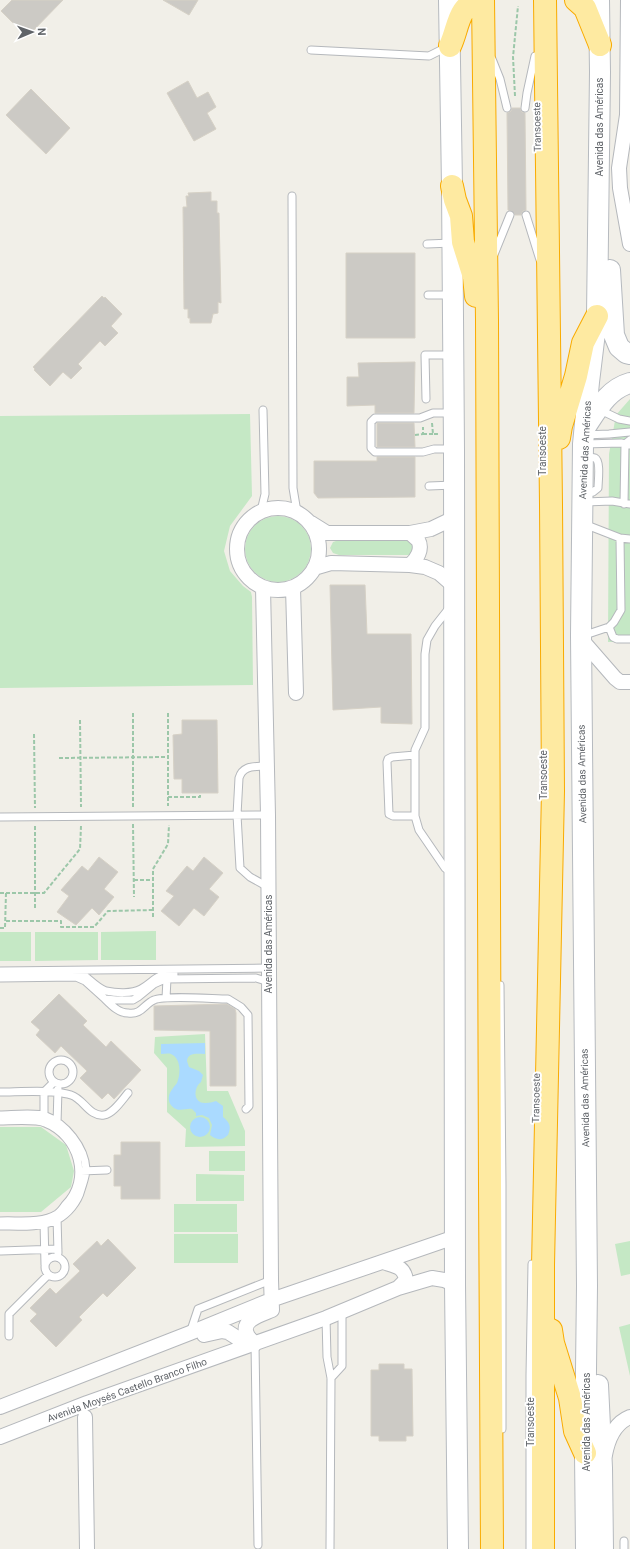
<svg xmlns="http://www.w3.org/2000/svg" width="630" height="1549" font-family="Roboto,sans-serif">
	<rect width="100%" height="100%" fill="#f1efe8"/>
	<!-- green -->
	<path fill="#c5e8c5" d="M630 399V642H608L609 454 616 415Z
		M250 414 252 496 230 526 224 551 230 571 243 586 251 592 252 597 253 685 0 688V416Z
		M245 549a33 33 0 1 1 66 0a33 33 0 1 1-66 0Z
		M339 540H409L416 548 410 555H339L333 553 330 548 333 542Z
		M156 931V960H101V932Z
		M0 932H31V961H0Z
		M35 932H98V960L35 961Z
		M205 1034 207 1091H228L245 1131V1146L185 1147 186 1129 167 1112V1068L154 1053 155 1037Z
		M0 1127H41L66 1145 74 1171 71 1187 41 1212H0Z
		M209 1151H245V1171H209Z
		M196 1174 244 1175V1201H196Z
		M174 1204H237V1232H174Z
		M174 1234H238V1263H174Z
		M630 1241V1274L621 1276 615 1244Z
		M630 1324V1376L619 1327Z"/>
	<!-- water -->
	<path fill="#aadaff" d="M205 1043V1054C197 1054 188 1052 187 1061L189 1067 199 1071 203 1075 201 1082C193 1088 193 1104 206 1103 209 1103 213 1102 216 1101L223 1106V1117C229 1122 232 1126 228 1135 222 1141 216 1140 210 1135L212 1125 209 1118 202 1115 196 1116V1113L192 1109C186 1108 180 1112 174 1108 170 1105 168 1101 169 1096 170 1091 174 1087 177 1083 181 1074 181 1058 171 1054 168 1053 164 1054 161 1054V1044Z
		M190 1127a10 10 0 1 1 20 0a10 10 0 1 1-20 0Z"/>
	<!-- building -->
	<path fill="#cccac5" stroke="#d6d1c6" d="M12 0H63L27 37 1 11Z
		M163 0H198L189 15Z
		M188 81 197 98 208 92 216 107 207 113 216 129 194 141 167 93Z
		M31 89 70 128 46 154 6 115Z
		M512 108H520L522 112 525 113 526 210 523 211 521 215H515L512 211 508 210 507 113 511 111Z
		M211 192V201H217V213H219L221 303 218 302V313L213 314 211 323H190V318H188V309H184L183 207H187L186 196H189L188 193Z
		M346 253H415V338H346Z
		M102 296 104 298 105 297 122 314 111 326 118 333 105 346 100 341 78 364 82 368 71 379 63 372 50 386 34 370 35 369 33 367Z
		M415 362 414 413H375V405L347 406V377H359L358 363Z
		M377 423H414L415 447H377Z
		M377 457H415V497L318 498 314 493V461H377Z
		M330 585H365L367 634H411L412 724 381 723V707L333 710Z
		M182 720H217L218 793H182V779H174L173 735 182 734Z
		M99 857 118 872 104 889 114 897 99 915 92 908 76 925 57 912 69 896 61 890 82 866 88 871Z
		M204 857 223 873 209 889 219 897 204 916 194 908 179 926 161 911 174 896 166 891 187 866 193 871Z
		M59 994 87 1021 83 1025 106 1047 111 1041 141 1070 114 1099 108 1093 102 1099 80 1078 87 1071 61 1046 55 1053 36 1035 40 1030 31 1022Z
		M227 1004 235 1009 236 1013V1086H210V1031L154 1030V1006Z
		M121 1142H160V1199H121V1186H114V1155H121Z
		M108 1239 136 1268 107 1297 103 1293 79 1317 82 1320 56 1347 30 1321 37 1314 30 1308 50 1288 56 1294 80 1271 73 1264 97 1241 101 1246Z
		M379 1364H404V1369H412L413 1436H406V1441H379V1436H371V1370H379Z"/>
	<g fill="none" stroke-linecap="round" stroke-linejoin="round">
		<!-- service casing -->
		<g stroke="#b5b8bc" stroke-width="9">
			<path id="service" d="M311 50 429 56 447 47
				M492 59 500 79 507 108
				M525 108 527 93 535 56
				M292 196 293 488 297 512
				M526 215 540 260
				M427 244 452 243
				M493 257 510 215
				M428 295H451
				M426 399 425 355H453
				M598 409 619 419 630 421
				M584 435 609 434 630 432
				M584 444 621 443 629 445
				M452 449H434L423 452H375L371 448V422L375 418H420L433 413H453
				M429 486 454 485
				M584 494 593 492 598 488C598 482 601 461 595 458 592 457 587 457 584 457
				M585 502 612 501 630 504
				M624 504 625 444 630 440
				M261 511 265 494 263 410
				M620 538 630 539
				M450 607 435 626 427 640 425 654V728L415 750V816L419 830 445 868 451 872
				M609 627 613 637 617 639H630
				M582 636 609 627 614 622 621 610 620 538 584 524
				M415 755 392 757 388 759 387 762 389 814 393 816H415
				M266 766C254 767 243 765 239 778L237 815 240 868 250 877 268 887
				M0 817 268 815
				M0 971 268 968
				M78 971C87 976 96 988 106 991 116 993 132 994 141 989 155 981 155 974 174 974
				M0 978 76 977 85 981 105 999 116 1000H133L138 997 154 984 165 979 256 978 269 982
				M500 985 502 1185V1429
				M166 998 167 979
				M105 999C112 1006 119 1013 128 1013 142 1015 144 1004 154 1000 165 995 214 999 228 999L241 1007 248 1015 249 1106 246 1109
				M49 1072a12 12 0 1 1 24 0a12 12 0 1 1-24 0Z
				M0 1092C18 1092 55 1089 71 1095 84 1099 89 1117 104 1115 113 1114 122 1100 128 1093
				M0 1115C11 1115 37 1112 46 1116 65 1123 85 1147 86 1169 86 1176 83 1183 81 1190 78 1202 68 1214 57 1220 40 1228 18 1226 0 1226
				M44 1119V1092L54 1082
				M0 1121C10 1121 37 1119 45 1123 78 1136 91 1179 65 1205 63 1208 60 1212 57 1214 41 1224 18 1220 0 1221
				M57 1124 58 1089
				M81 1171 107 1170
				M57 1217 58 1253
				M44 1222 45 1265
				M1 1251 58 1249
				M45 1267a10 10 0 1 1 20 0a10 10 0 1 1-20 0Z
				M326 1318 327 1357 331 1378 330 1549
				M190 1333 198 1309 271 1280
				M9 1336V1314L48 1275
				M255 1344 258 1545
				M331 1378 342 1366V1312
				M624 1541V1549
				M530 1549V1375L532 1264"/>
		</g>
		<!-- minor casing -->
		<g stroke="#b5b8bc" stroke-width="16">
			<path id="minor" d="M628 0 627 115 619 168 620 188 630 244
				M237 549a41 41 0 1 1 82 0a41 41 0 1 1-82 0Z
				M311 523 327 533H410L431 529 454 518
				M410 533C412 535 416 538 418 540 423 549 417 559 410 565
				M314 568 331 563 410 565 425 567 439 573 455 587
				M293 588 296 693
				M581 639 615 678 620 682H630
				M383 1262C395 1266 404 1266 406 1280L398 1288
				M204 1335 222 1331 228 1332 242 1341 255 1344
				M255 1344C253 1341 248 1338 247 1334 240 1320 263 1314 272 1310L271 1280 268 815 263 588
				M0 1407 190 1333 271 1300 455 1237
				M85 1417 87 1549
				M0 1437 87 1403 326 1318 398 1288 432 1278 444 1280 455 1285
				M605 1455C608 1439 615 1423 630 1417"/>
		</g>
		<!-- secondary casing -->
		<g stroke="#b6babf" stroke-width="22">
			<path id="secondary" d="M449 0 452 186 454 449 455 1285 458 1549
				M610 270 614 335 619 347 626 353 630 354
				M585 428C597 410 608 389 630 383
				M598 1385 602 1468 603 1549
				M586 1549 585 1453 587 1286 581 636 583 444 589 382 597 316 600 72 599 0"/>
		</g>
		<!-- trunk casing -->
		<g stroke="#f9ab00" stroke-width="24">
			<path id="trunk" d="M483 0 487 320 490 1184 492 1549
				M576 0 585 8 600 45
				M450 46C459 27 457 5 481 0
				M452 186 455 200 461 216 463 242 474 277 476 296
				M559 438 561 426 576 376 583 343 597 316
				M551 1330 553 1343 570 1398 575 1431 585 1453
				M543 1549V1265L553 791 551 504 545 0"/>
		</g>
		<!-- path -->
		<path stroke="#9cc7a9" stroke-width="2" stroke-dasharray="4 2" stroke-linecap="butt" d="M515 96 513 57 518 6
			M432 423 433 434H438
			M423 434H433
			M415 435 423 434V427
			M133 713V808
			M168 713V806
			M80 720 81 807
			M34 734 35 808
			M59 758 168 757
			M168 797H200V793
			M133 824 134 897
			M35 826V909
			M134 880H152
			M0 893H44L80 849 81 826
			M153 917V869L168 844 169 825
			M6 921H61V927H94L108 911 153 910
			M0 928H5L6 893"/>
		<!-- service -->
		<use href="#service" stroke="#fff" stroke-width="7"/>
		<!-- minor -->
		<use href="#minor" stroke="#fff" stroke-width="14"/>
		<!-- secondary -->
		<use href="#secondary" stroke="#fff" stroke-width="20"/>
		<!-- trunk -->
		<use href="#trunk" stroke="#feeaa1" stroke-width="22"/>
	</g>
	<g text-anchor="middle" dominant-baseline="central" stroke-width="4" stroke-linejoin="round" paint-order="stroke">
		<!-- street labels -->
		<g font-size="10" fill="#5f6368" stroke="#fff">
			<text transform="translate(537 127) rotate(-91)">Transoeste</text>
			<text transform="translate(599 127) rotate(-90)">Avenida das Américas</text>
			<text transform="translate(585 450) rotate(-87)">Avenida das Américas</text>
			<text transform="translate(542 451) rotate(-90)">Transoeste</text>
			<text transform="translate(582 774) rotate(-91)">Avenida das Américas</text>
			<text transform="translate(543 775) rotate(-90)">Transoeste</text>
			<text transform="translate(268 944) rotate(-90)">Avenida das Américas</text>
			<text transform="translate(536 1098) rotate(-89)">Transoeste</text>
			<text transform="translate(585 1098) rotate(-91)">Avenida das Américas</text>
			<text transform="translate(127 1390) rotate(-20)">Avenida Moysés Castello Branco Filho</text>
			<text transform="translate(530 1422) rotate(-90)">Transoeste</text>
			<text transform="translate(586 1422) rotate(-90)">Avenida das Américas</text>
		</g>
	</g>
	<!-- north arrow -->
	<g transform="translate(32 32) rotate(88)" stroke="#ffffff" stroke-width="3" paint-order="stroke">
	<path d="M0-3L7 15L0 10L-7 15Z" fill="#5f6368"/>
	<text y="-6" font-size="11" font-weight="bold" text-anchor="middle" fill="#5f6368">N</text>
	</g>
</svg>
